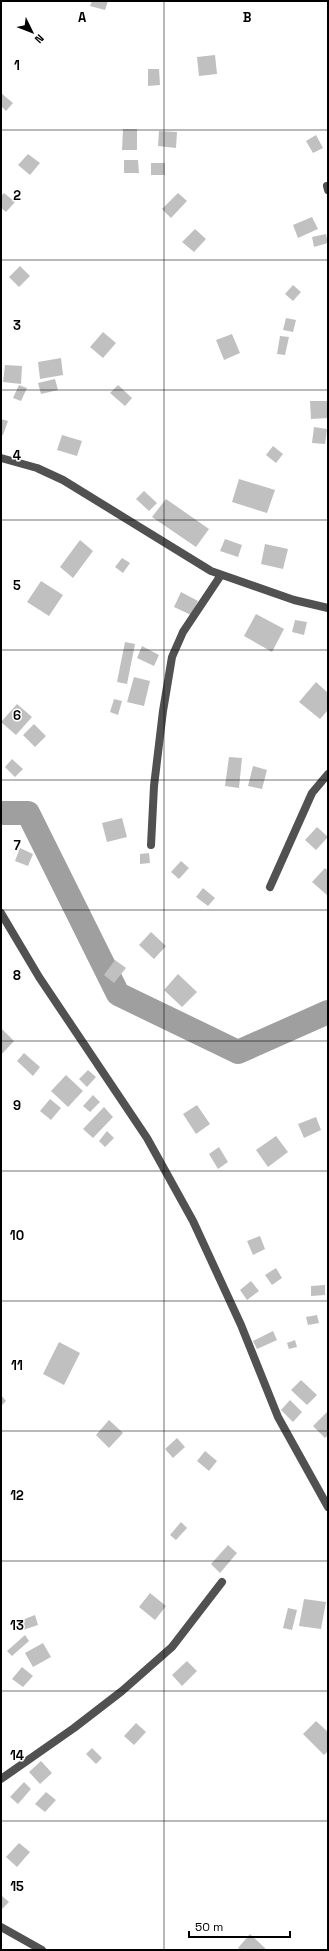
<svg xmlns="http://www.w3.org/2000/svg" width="329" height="1951" font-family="'Space Grotesk',sans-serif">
	<rect width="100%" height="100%" fill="#fff"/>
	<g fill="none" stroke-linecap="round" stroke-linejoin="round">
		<!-- river -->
		<path stroke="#9f9f9f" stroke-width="24" d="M1 813H28L118 994 238 1052 328 1012"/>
	</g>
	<!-- building -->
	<path fill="#c0c0c0" d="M92 1H108L105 10 90 6Z
		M215 55 217 74 199 76 197 57Z
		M148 69H159L160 85 148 86Z
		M1 93 13 103 6 111 1 106Z
		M123 129H137V150H122Z
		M159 131 177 132 176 148 158 146Z
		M316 135 323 148 313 153 306 141Z
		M28 154 40 163 30 175 18 165Z
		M124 160H138L139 173H124Z
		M151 163H165V175H151Z
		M4 193 15 202 6 212 1 208V196Z
		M178 193 187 201 171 218 162 209Z
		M312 217 318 229 298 238 293 225Z
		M195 229 206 239 194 252 182 242Z
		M326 234 328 243 314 247 312 237Z
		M20 266 30 276 19 287 9 277Z
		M293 285 301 292 293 301 285 294Z
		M286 318 296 320 293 332 283 330Z
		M103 332 116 343 103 358 90 347Z
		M232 334 240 353 224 360 216 340Z
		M280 336 289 337 285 355 277 354Z
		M61 358 63 375 40 379 38 362Z
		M5 365 22 366 21 384 3 382Z
		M55 379 58 390 41 394 38 383Z
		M19 385 27 388 21 401 13 398Z
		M118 385 132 398 125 406 110 393Z
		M310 401H328V418L311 419Z
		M1 419 8 421 3 435H1Z
		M314 427 327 429 325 444 312 443Z
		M62 435 82 441 77 456 57 450Z
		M273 446 283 454 276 463 266 455Z
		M239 479 275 490 267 513 232 502Z
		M144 491 157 503 149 511 136 499Z
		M166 499 209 529 196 547 152 517Z
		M225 539 242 545 238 557 220 551Z
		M80 540 93 551 73 578 60 567Z
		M265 544 288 549 283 569 261 564Z
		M122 558 130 563 123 573 115 567Z
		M41 581 63 595 49 616 27 602Z
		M181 592 198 601 191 615 174 607Z
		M256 614 284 629 272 652 244 636Z
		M295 620 307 622 304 635 292 632Z
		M125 642 135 644 127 684 117 682Z
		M142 646 159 655 154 666 137 658Z
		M134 677 150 681 144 706 127 702Z
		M316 682 328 693V710L320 719 299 702Z
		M114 699 122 701 118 715 110 712Z
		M17 704 32 717 16 735 1 722Z
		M34 724 46 736 35 747 23 735Z
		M229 757 242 758 239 788 225 786Z
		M12 759 23 769 15 777 5 767Z
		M253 766 267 770 262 789 248 786Z
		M122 818 127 837 107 842 102 823Z
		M317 827 328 837 316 850 305 840Z
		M20 848 33 854 28 866 15 861Z
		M149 853 150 863 140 864V854Z
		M181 861 189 868 179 879 171 872Z
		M325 868 328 871 327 895 312 882Z
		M203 888 215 898 208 906 196 897Z
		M151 932 166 946 154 959 139 945Z
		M115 960 126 968 114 983 104 975Z
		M178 974 197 992 182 1007 164 990Z
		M1 1028 14 1041 1 1055Z
		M24 1053 40 1067 33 1076 17 1061Z
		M88 1070 96 1077 87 1087 79 1079Z
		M66 1075 83 1091 68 1107 51 1091Z
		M93 1095 100 1102 90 1112 83 1106Z
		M50 1099 61 1108 51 1120 40 1111Z
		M197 1105 210 1124 196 1134 183 1114Z
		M104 1107 113 1117 93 1138 83 1129Z
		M316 1117 321 1130 304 1138 298 1124Z
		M107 1131 114 1138 105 1147 99 1141Z
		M276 1136 288 1152 268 1167 256 1150Z
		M219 1147 228 1162 218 1169 209 1154Z
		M260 1236 265 1249 253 1255 247 1241Z
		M276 1268 282 1278 272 1285 265 1275Z
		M251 1281 259 1291 247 1300 240 1290Z
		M325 1285V1295L311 1296V1286Z
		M317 1315 319 1323 308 1325 306 1317Z
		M273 1331 277 1340 257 1349 253 1341Z
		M295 1340 297 1347 289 1349 287 1343Z
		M59 1342 80 1353 64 1385 43 1374Z
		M301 1380 317 1395 307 1405 291 1390Z
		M1 1395 6 1401 1 1406Z
		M290 1400 302 1412 293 1422 281 1410Z
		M328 1411V1435L325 1438 313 1426Z
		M109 1420 123 1433 109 1448 96 1435Z
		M177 1438 185 1447 173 1458 165 1449Z
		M205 1451 217 1461 209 1471 197 1461Z
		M181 1522 187 1528 176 1540 170 1535Z
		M228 1545 237 1553 220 1573 211 1564Z
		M150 1593 166 1606 155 1620 139 1607Z
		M304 1599 326 1602 321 1629 299 1626Z
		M288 1608 297 1610 292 1630 283 1628Z
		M35 1615 38 1625 20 1631 17 1622Z
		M25 1635 29 1641 12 1656 7 1651Z
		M43 1643 51 1657 33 1667 25 1653Z
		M187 1661 197 1671 182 1686 172 1675Z
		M22 1667 33 1676 23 1687 12 1679Z
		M316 1721 328 1732V1751L324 1755 303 1734Z
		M136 1723 146 1732 134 1745 124 1736Z
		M92 1748 102 1758 96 1764 86 1754Z
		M41 1761 52 1773 40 1784 29 1772Z
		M24 1782 31 1789 18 1804 10 1797Z
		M46 1792 56 1800 45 1812 35 1804Z
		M19 1843 30 1852 17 1867 6 1857Z
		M2 1896 9 1902 1 1910V1897Z
		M250 1934 267 1950H240L238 1948Z"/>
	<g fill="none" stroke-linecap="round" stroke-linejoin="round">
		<!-- minor -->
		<path stroke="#515151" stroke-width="8" d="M327 186 328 190
			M1 458 37 468 63 480 211 571 294 600 328 608
			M151 845 154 786 163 711 172 657 183 632 221 575
			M270 887 312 793 328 774
			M1 913 39 977 147 1138 193 1221 241 1325 278 1417 328 1507
			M1 1779 74 1728 122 1691 172 1647 222 1582"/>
		<!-- tertiary -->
		<path stroke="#515151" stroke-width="8" d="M1 1927 42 1950"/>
	</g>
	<!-- grid -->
	<path fill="none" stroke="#000" stroke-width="1" stroke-opacity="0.55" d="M164 1V1950M1 130H328M1 260H328M1 390H328M1 520H328M1 650H328M1 780H328M1 910H328M1 1041H328M1 1171H328M1 1301H328M1 1431H328M1 1561H328M1 1691H328M1 1821H328"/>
	<g font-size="13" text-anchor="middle" font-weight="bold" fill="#000" stroke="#fff" stroke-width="3" stroke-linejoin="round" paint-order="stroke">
		<text x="82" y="22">A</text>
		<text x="247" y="22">B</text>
		<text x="17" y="70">1</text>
		<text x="17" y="200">2</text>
		<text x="17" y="330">3</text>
		<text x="17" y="460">4</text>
		<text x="17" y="590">5</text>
		<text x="17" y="720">6</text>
		<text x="17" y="850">7</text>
		<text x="17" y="980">8</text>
		<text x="17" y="1110">9</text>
		<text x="17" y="1240">10</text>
		<text x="17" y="1370">11</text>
		<text x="17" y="1500">12</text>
		<text x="17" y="1630">13</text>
		<text x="17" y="1760">14</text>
		<text x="17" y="1891">15</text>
	</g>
	<!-- border -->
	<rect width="329" height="1951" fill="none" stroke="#000000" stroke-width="4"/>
	<!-- north arrow -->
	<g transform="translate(32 32) rotate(133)" stroke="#ffffff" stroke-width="3" paint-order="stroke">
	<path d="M0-3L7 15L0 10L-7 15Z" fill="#000000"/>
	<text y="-6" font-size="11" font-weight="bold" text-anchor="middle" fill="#000000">N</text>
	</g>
	<!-- scale -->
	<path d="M189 1931v6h101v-6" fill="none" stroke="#000000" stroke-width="2"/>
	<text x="195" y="1931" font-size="12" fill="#000000" stroke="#ffffff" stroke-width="3" paint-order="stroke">50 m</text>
</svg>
